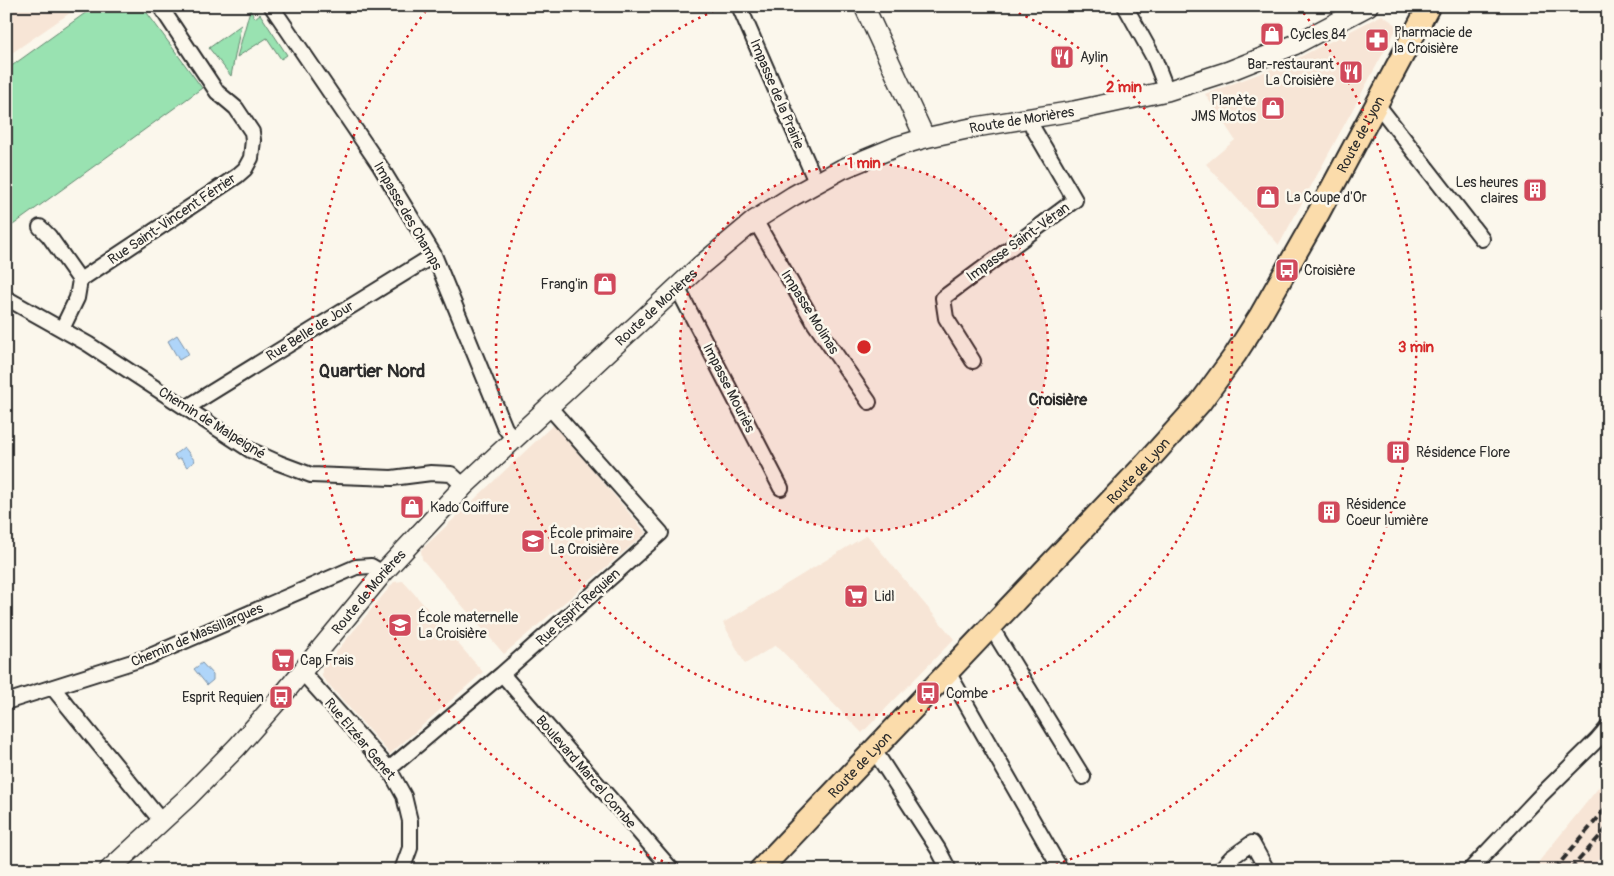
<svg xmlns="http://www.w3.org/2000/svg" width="1614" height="876" font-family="Pangolin,sans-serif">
	<rect width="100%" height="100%" fill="#fbf7ec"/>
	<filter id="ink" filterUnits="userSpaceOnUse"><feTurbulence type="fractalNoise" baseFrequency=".02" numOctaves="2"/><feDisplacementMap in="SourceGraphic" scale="10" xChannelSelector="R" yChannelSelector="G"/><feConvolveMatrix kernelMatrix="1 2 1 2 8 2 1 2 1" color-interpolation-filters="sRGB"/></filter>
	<g filter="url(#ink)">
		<!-- built -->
		<path fill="#f7e5d6" d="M6 6H80L6 57Z
			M1382 15 1398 26 1279 245 1206 164 1235 140 1205 94 1288 63Z
			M554 424 646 533 504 654 422 559 421 550Z
			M867 535 954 639 862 733 776 645 745 664 723 623Z
			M403 581 483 672 390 754 322 677V669L394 582Z
			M1608 776V847L1590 870H1532Z"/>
		<!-- green -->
		<path fill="#99e2b1" stroke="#62866e" d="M95 6H142L202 88 6 230V70Z
			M250 10 255 18 260 14 287 55 281 59 267 38 237 57Z
			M241 25 231 76 209 48Z"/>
		<!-- water -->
		<path fill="#afd5f9" stroke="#7a91a7" d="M177 335 189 354 179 360 168 341Z
			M184 447 195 461 187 467 180 458 177 460 174 455Z
			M202 663 213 675V680L207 685 194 669Z"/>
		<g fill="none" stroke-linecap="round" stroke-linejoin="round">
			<!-- street casing -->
			<g stroke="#2b2b2b" stroke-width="18">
				<path id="street" d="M739 6 816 182
					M1125 6 1155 60 1167 91
					M272 7 380 166 434 255 505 428 515 440
					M1377 104 1482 239
					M755 220 815 324 869 402
					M40 227 49 236 80 280
					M678 289 781 488
					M6 298 88 344 250 450 279 463 311 475 392 478 431 473 451 474 464 486
					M62 329 77 298 80 280 237 176 245 169 251 158 253 140 252 132 236 108 217 92 160 6
					M973 361 946 318 943 298 1075 200 1033 128 1030 118
					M186 408 434 255
					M991 627 1083 777
					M302 672 389 769 404 796 410 821V848L402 870
					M948 672 1061 870
					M502 674 672 870
					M53 688 162 822
					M6 702 148 657 356 567 371 566 383 573
					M874 750 938 849 949 870
					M389 769 502 674 661 533 550 408
					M1220 870 1231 858 1252 843 1267 870
					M1470 870 1541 795 1597 740 1608 727"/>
			</g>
			<!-- secondary casing -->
			<g stroke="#2b2b2b" stroke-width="22">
				<g id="secondary">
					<path d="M864 6 925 138"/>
					<path id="s1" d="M109 870 187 798 237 747 281 697 383 573 464 486 700 266 755 220 793 196 842 169 898 146 925 138 976 127 1074 111 1167 91 1229 71 1294 45 1368 6"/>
				</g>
			</g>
			<!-- primary casing -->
			<g stroke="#2b2b2b" stroke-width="25">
				<g id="primary">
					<path id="s2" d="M760 870 1146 463 1200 403 1235 355 1260 316 1318 214 1429 6"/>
				</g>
			</g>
			<!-- street -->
			<use href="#street" stroke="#fbf7ec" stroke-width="14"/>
			<!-- secondary -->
			<use href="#secondary" stroke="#fbf7ec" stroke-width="19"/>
			<!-- primary -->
			<use href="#primary" stroke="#fbdcab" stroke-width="21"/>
			<!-- rail -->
			<path stroke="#2b2b2b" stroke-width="4" stroke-dasharray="8 4" stroke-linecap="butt" d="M1554 870 1608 806
				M1570 870 1608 827"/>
		</g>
	</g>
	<!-- distance rings -->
	<circle cx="864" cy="347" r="184" fill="#d62828" fill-opacity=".12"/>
	<g fill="none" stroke="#d62828" stroke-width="2.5" stroke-dasharray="2.5 5">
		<circle cx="864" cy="347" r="184"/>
		<path d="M1005 7A368 368 0 1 1 723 7"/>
		<path d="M684 869A552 552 0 0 1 429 7M1299 7A552 552 0 0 1 1044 869"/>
	</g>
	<!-- icons -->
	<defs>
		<g id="shop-square" transform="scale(1.25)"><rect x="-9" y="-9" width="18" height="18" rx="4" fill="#d1495b" stroke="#fbf7ec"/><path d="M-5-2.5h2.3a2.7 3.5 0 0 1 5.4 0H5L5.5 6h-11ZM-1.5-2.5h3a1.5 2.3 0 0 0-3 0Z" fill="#fff"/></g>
		<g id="pharmacy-square" transform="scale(1.25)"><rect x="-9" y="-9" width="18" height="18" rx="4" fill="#d1495b" stroke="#fbf7ec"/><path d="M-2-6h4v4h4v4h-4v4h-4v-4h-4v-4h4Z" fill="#fff"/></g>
		<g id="restaurant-square" transform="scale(1.25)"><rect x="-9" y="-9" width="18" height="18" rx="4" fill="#d1495b" stroke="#fbf7ec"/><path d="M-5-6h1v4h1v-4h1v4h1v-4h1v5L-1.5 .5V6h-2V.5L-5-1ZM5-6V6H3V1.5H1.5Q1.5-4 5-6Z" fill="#fff"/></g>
		<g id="building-square" transform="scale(1.25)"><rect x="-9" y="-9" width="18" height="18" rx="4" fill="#d1495b" stroke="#fbf7ec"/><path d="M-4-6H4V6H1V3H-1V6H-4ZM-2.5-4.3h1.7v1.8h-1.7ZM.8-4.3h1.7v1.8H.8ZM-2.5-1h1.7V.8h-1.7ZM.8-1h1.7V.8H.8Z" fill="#fff"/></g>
		<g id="bus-square" transform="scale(1.25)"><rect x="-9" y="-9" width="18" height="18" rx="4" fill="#d1495b" stroke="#fbf7ec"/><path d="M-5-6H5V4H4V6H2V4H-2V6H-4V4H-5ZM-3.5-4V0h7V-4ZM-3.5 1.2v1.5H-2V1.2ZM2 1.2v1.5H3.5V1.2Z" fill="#fff"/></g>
		<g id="school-square" transform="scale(1.25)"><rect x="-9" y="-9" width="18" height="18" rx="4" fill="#d1495b" stroke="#fbf7ec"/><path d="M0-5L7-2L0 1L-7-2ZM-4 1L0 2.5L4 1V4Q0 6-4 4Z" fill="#fff"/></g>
		<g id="supermarket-square" transform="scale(1.25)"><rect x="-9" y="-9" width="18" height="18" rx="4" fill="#d1495b" stroke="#fbf7ec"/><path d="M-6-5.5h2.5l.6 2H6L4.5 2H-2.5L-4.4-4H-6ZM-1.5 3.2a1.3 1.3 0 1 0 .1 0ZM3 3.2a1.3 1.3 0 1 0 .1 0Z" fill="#fff"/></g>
	</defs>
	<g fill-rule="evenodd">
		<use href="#shop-square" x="1272" y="34"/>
		<use href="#pharmacy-square" x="1377" y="40"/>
		<use href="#restaurant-square" x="1062" y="57"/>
		<use href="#restaurant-square" x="1351" y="72"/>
		<use href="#shop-square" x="1273" y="108"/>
		<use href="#building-square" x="1535" y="190"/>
		<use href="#shop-square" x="1268" y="197"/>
		<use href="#bus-square" x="1287" y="270"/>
		<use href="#shop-square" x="605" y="284"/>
		<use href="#building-square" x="1398" y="452"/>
		<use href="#shop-square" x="412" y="507"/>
		<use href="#building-square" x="1329" y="512"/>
		<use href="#school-square" x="533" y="541"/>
		<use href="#supermarket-square" x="856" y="596"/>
		<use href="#school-square" x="400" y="625"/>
		<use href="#supermarket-square" x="283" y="660"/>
		<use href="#bus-square" x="928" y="693"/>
		<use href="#bus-square" x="281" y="697"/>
	</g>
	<g text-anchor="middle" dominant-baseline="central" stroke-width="5" stroke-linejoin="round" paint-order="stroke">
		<!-- poi labels -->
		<g font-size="14" fill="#2b2b2b" stroke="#fbf7ec" text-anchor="start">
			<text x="1394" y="32">Pharmacie de<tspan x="1394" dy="16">la Croisière</tspan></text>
			<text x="1290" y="34">Cycles 84</text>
			<text x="1080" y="57">Aylin</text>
			<text x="1334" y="64" text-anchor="end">Bar-restaurant<tspan x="1334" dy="16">La Croisière</tspan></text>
			<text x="1256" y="100" text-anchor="end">Planète<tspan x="1256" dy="16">JMS Motos</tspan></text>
			<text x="1518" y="182" text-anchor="end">Les heures<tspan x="1518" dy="16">claires</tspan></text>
			<text x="1286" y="197">La Coupe d'Or</text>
			<text x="1304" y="270">Croisière</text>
			<text x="588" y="284" text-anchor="end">Frang'in</text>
			<text x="1416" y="452">Résidence Flore</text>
			<text x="1346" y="504">Résidence<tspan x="1346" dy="16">Coeur lumière</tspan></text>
			<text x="430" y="507">Kado Coiffure</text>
			<text x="550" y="533">École primaire<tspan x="550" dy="16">La Croisière</tspan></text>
			<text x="874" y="596">Lidl</text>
			<text x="418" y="617">École maternelle<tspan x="418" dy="16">La Croisière</tspan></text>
			<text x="300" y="660">Cap Frais</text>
			<text x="946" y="693">Combe</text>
			<text x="264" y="697" text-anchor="end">Esprit Requien</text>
		</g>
		<!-- street labels -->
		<g font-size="14" fill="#2b2b2b" stroke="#fbf7ec">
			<text transform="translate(777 94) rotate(67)">Impasse de la Prairie</text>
			<text stroke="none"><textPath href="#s1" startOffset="1206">Route de Morières</textPath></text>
			<text stroke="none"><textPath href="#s2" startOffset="955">Route de Lyon</textPath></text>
			<text transform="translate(408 216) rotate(60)">Impasse des Champs</text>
			<text transform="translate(172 219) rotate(-34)">Rue Saint-Vincent Férrier</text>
			<text transform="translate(1018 242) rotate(-36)">Impasse Saint-Véran</text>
			<text stroke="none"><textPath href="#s1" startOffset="786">Route de Morières</textPath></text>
			<text transform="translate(810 312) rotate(58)">Impasse Molinas</text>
			<text transform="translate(310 331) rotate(-32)">Rue Belle de Jour</text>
			<text transform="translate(729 388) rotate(63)">Impasse Mouriès</text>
			<text transform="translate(212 423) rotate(32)">Chemin de Malpeigné</text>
			<text stroke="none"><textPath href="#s2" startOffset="550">Route de Lyon</textPath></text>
			<text stroke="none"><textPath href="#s1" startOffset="381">Route de Morières</textPath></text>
			<text transform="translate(578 607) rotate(-42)">Rue Esprit Requien</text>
			<text transform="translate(197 635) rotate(-23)">Chemin de Massillargues</text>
			<text transform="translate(360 739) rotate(50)">Rue Elzéar Genet</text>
			<text stroke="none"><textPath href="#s2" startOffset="145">Route de Lyon</textPath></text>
			<text transform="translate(586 772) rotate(49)">Boulevard Marcel Combe</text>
		</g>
		<!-- quarter labels -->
		<g font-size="16" font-weight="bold" fill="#2b2b2b" stroke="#fbf7ec">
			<text x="1058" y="400">Croisière</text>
		</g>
		<!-- district labels -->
		<g font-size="19" font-weight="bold" fill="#2b2b2b" stroke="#fbf7ec">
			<text x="372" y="371">Quartier Nord</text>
		</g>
	</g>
	<circle cx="864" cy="347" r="8" fill="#d62828" stroke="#fbf7ec" stroke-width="2.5"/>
	<g font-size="15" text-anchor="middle" font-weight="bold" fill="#d62828" stroke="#fbf7ec" stroke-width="5" stroke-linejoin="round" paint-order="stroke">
		<text x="1124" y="92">2 min</text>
		<text x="864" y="168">1 min</text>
		<text x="1416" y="352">3 min</text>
	</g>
	<!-- margin -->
	<rect width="1614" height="876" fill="none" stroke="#fbf7ec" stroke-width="25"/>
	<rect x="12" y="12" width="1589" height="851" fill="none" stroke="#2b2b2b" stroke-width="2" filter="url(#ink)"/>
</svg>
